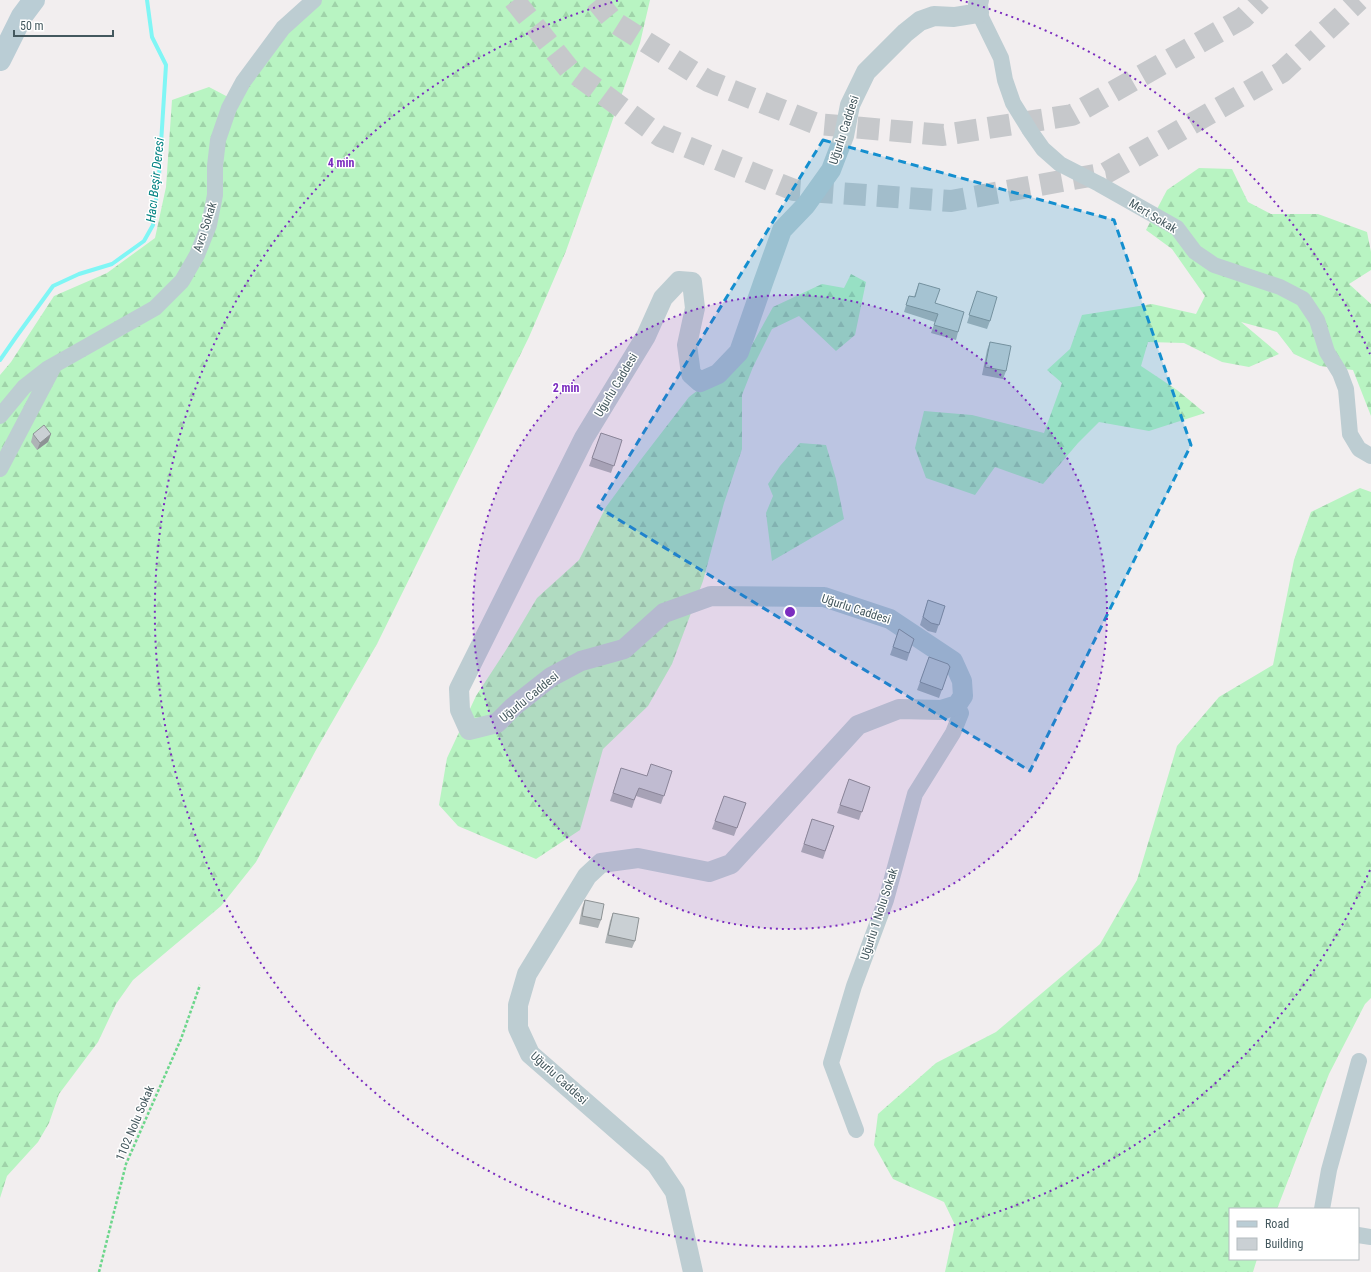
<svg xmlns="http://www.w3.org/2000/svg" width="1371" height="1272" font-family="'Roboto Condensed',sans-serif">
	<defs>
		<pattern id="forest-firs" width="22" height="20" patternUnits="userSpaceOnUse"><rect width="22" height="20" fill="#b8f4c2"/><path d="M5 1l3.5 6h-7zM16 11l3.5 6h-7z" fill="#9fd3a9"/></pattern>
	</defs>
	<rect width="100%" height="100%" fill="#f2eeef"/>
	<!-- forest -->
	<path fill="url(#forest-firs)" d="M320 0H650L640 43 566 251 529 337 377 644 316 750 256 862 221 906 133 980 116 1004 98 1042 59 1094 49 1123 38 1142 7 1176 0 1198V375L11 362 54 296 107 273 155 238 166 187 172 100 209 87 228 97 289 27Z
		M1199 168 1232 169 1248 202 1271 214H1318L1367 232 1371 252V270L1349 284 1371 304V416L1353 370 1320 366 1294 354 1277 332 1241 322 1279 354 1249 367 1222 362 1184 343 1148 342 1141 366 1177 390 1205 413 1149 431 1099 422 1078 443 1043 484 995 467 975 495 926 478 915 448 924 411 972 415 1044 433 1062 383 1047 370 1070 349 1082 315 1152 304 1196 314 1205 296 1172 249 1146 230 1167 190Z
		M851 274 866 282 855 335 836 351 799 316 772 329 753 367 742 395V449L724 503 703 581 672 664 648 706 603 749 580 830 536 859 458 826 439 805 447 758 476 696 506 650 537 598 579 560 606 507 639 462 689 397 748 352 773 307 822 284 844 288Z
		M800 443 826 445 836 479 844 519 772 561 766 513 773 496 768 484 780 466Z
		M1360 488 1371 492V998L1365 1004 1329 1074 1277 1209H1230V1259H1257L1253 1272H945L955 1225 944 1202 893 1179 874 1145 878 1114 936 1063 996 1032 1100 944 1137 880 1177 746 1219 697 1273 665 1294 560 1311 512Z"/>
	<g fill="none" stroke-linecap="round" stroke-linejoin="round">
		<!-- stream -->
		<path stroke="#80f6f5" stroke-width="4" d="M0 360 16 337 53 286 79 274 112 264 144 241 153 225 159 175 166 65 152 37 147 0"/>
		<!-- primary-tunnel -->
		<path stroke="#c6c8cb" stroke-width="22" stroke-dasharray="22 11" stroke-linecap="butt" d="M514 0 569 69 660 136 794 190 951 201 1106 173 1282 72 1359 0
			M596 0 614 22 708 81 817 124 943 135 1072 115 1243 18 1261 0"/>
		<!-- path -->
		<path stroke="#6cd68b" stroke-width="2.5" stroke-dasharray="3 2" stroke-linecap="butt" d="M99 1272 126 1164 181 1039 200 985"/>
		<!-- minor -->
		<path stroke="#bdcdd2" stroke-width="16" d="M979 13 1001 58 1005 80 1013 103 1031 132 1043 149 1060 164 1099 184 1177 228 1195 252 1214 265 1280 287 1303 299 1317 320 1327 352 1340 373 1346 389 1350 434 1359 449 1371 456
			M0 416 24 387 47 369 155 308 182 281 197 255 209 225 215 195V166L218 140 229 108 243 82 283 28 314 0
			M0 469 53 368
			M856 1130 831 1063 854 986 886 900 915 794 953 733 961 713 957 705
			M1322 1209 1329 1170 1359 1061
			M1358 1235 1371 1237"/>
		<!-- tertiary -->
		<path stroke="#bdcdd2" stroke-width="20" d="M693 1272 675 1192 656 1164 530 1054 518 1028V1005L527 974 587 876 601 863 638 858 709 872 731 864 858 725 899 709 941 710 957 705 963 696 962 681 953 661 890 619 824 597 711 596 664 613 624 649 581 661 551 677 513 707 497 723 469 730 460 710 459 689 584 438 646 336 663 298 679 281 692 282 695 308 687 345 691 374 700 382 718 374 739 352 763 283 782 230 806 205 831 170 844 136 850 105 866 72 905 33 920 21 934 16 954 17 979 13 978 4 979 0"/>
		<!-- secondary -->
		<path stroke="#bacdd5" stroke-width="22" d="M0 60 22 16 34 0"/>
	</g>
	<!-- wall -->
	<path fill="#aeb3b6" d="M919 283 958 332 956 340 931 333 935 322 904 312 909 296 914 297Z
		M977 291 990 321 987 329 967 323Z
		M990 342 1006 371 1003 379 982 375 987 350Z
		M601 433 622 440 611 473 589 466Z
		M33 434H51L48 442 37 450 31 442Z
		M928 600 945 606 936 633 928 631 920 625Z
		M899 629 914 639 907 661 890 655Z
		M929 657 950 667 939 698 917 690Z
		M621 768 646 776 672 771 661 804 636 796 632 808 610 801Z
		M849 779 870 787 859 820 837 813Z
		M724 796 746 803 734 836 712 829Z
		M812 819 834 826 823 859 801 852Z
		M585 900 601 920 598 928 579 924 582 908Z
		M613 913 635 941 632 948 605 943 610 921Z"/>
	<!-- shaded-wall -->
	<path fill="#8d9294" d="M51 434 48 442 37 450 40 443Z"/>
	<!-- building -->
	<path fill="#cad0d4" stroke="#8d9294" d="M919 283 940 289 935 303 964 312 958 332 934 325 938 314 906 305 909 296 915 297Z
		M977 291 997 297 990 321 969 315Z
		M990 342 1011 346 1006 371 985 367Z
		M44 425 51 434 40 443 33 434Z
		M601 433 622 440 614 466 592 458Z
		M928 600 945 606 939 625 931 623 923 617Z
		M899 629 914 639 909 653 893 647Z
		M929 657 948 664 950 667 942 690 920 682Z
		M651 764 672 771 664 796 639 788 634 800 613 793 621 768 647 776Z
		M849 779 870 787 862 812 840 805Z
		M724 796 746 803 737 828 715 821Z
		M812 819 834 826 825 851 804 844Z
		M585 900 604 904 601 920 582 916Z
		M613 913 639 918 635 941 608 935Z"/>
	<!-- marked area -->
	<path fill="#148fcf" fill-opacity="0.2" stroke="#148fcf" stroke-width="3" stroke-dasharray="8 5" stroke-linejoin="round" d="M823 140 1114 220 1191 445 1030 771 598 507Z"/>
	<!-- distance rings -->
	<circle cx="790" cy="612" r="317" fill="#7b2cbf" fill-opacity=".12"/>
	<g fill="none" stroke="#7b2cbf" stroke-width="2" stroke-dasharray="2 4">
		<circle cx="790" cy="612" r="317"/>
		<path d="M1370 870A635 635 0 1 1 620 0M960 0A635 635 0 0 1 1370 354"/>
	</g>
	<g text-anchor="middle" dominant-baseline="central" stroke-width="3" stroke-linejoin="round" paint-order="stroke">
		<!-- street labels -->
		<g font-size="12" fill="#44585e" stroke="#fff">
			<text transform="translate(844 130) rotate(-72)">Uğurlu Caddesi</text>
			<text transform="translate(1153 216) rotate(31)">Mert Sokak</text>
			<text transform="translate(205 227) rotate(-72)">Avcı Sokak</text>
			<text transform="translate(616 385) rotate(-59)">Uğurlu Caddesi</text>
			<text transform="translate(856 609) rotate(18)">Uğurlu Caddesi</text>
			<text transform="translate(529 697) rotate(-39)">Uğurlu Caddesi</text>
			<text transform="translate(879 914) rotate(-72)">Uğurlu 1 Nolu Sokak</text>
			<text transform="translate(559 1078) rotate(42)">Uğurlu Caddesi</text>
			<text transform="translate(135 1123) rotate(-67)">1102 Nolu Sokak</text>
		</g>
		<!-- water labels -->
		<g font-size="13" font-style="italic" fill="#058484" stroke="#fff">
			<text transform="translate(155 180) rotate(-84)">Hacı Beşir Deresi</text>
		</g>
	</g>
	<circle cx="790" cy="612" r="6" fill="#7b2cbf" stroke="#fff" stroke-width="2"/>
	<g font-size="12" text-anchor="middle" font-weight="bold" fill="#7b2cbf" stroke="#fff" stroke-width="3" stroke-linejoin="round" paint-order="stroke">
		<text x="341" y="167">4 min</text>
		<text x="566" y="392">2 min</text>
	</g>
	<!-- legend -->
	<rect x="1229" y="1208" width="130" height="52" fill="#ffffff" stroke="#b4bcbf"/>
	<rect x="1237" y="1221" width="20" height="6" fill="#bacdd5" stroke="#b4bcbf"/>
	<text x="1265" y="1228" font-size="12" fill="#44585e">Road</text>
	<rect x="1237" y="1238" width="20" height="12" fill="#cad0d4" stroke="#b4bcbf"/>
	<text x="1265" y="1248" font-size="12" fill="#44585e">Building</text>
	<!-- scale -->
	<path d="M14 30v6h99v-6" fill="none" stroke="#44585e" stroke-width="2"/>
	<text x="20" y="30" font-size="12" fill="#44585e" stroke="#ffffff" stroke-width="3" paint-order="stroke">50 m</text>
</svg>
